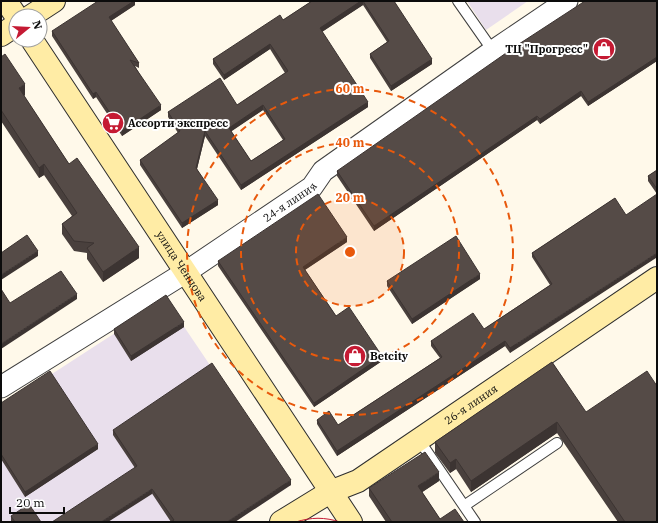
<svg xmlns="http://www.w3.org/2000/svg" width="658" height="523" font-family="'IBM Plex Serif',serif">
	<rect width="100%" height="100%" fill="#fff9ea"/>
	<!-- industrial -->
	<path fill="#e9dfec" d="M467 1H528L486 30Z
		M166 300 291 485 235 522H1V407Z"/>
	<g fill="none" stroke-linecap="round" stroke-linejoin="round">
		<!-- lane casing -->
		<g stroke="#3f3f3f" stroke-width="12">
			<path id="lane" d="M458 1 493 51
				M419 440 475 522
				M464 506 557 443"/>
		</g>
		<!-- street casing -->
		<g stroke="#3f3f3f" stroke-width="23">
			<g id="street">
				<path id="s1" d="M1 387 186 272 312 187 323 171 493 51 567 1"/>
			</g>
		</g>
		<!-- secondary casing -->
		<g stroke="#2e2e2e" stroke-width="24">
			<g id="secondary">
				<path d="M6 1 16 16"/>
				<path d="M31 16 54 1"/>
				<path d="M1 35 16 25"/>
				<path id="s2" d="M32 40 351 522"/>
				<path id="s3" d="M281 522 330 492 358 481 657 278"/>
			</g>
		</g>
		<!-- lane -->
		<use href="#lane" stroke="#fff" stroke-width="10"/>
		<!-- street -->
		<use href="#street" stroke="#fff" stroke-width="21"/>
		<!-- secondary -->
		<use href="#secondary" stroke="#ffeca5" stroke-width="22"/>
		<!-- tram -->
		<path stroke="#c51a33" stroke-width="1" d="M296 522C311 517 325 517 340 522"/>
	</g>
	<!-- wall -->
	<path fill="#49403d" fill-rule="evenodd" d="M135 1V5L111 21 139 63V68L135 66 161 110 122 136 96 97 93 99 52 36V31Z
		M312 1H394L432 64 391 91 370 58V54L387 42 363 5 322 32 368 107 241 190 205 136 197 169 218 205 182 228 140 165V160L178 133 168 117V112L237 105 285 73 270 49 224 80 213 64V59L283 20ZM263 110 283 140 251 161 231 131Z
		M657 1V61L588 106 581 96 540 124 537 120 374 231 337 176V171Z
		M1 57 25 95 24 96 69 164 139 258 103 282 87 259V253L74 251 62 234V224L72 216 44 175 39 178 1 121Z
		M657 170V194L648 181V176Z
		M615 198 510 353 505 346 337 456 317 424V420L338 425 440 358 431 346V341L484 329 550 285 532 257V253Z
		M347 242 305 270 336 316 382 361 314 407 218 266V261Z
		M480 279 412 324 387 286V281Z
		M184 327 131 361 114 334V329Z
		M552 362 657 522H618L557 433 471 492 456 469 450 473 435 453V442Z
		M1 403 98 449 25 497 1 459Z
		M113 430 291 485 171 522 113 435Z
		M439 481 422 492 440 519 464 522H386L369 496V488Z
		M11 516 41 522H12L11 521Z"/>
	<!-- shaded-wall -->
	<path fill="#3c3432" d="M133 1H136H135V5L109 22V17Z
		M361 1H363V5L320 33V28Z
		M270 44V49L224 80V75Z
		M657 57V61L588 106V102Z
		M432 59V64L391 91V86Z
		M25 84V95L19 99V88Z
		M581 91V96L540 124V119Z
		M96 92V97L93 99V94Z
		M368 102V107L241 190V185Z
		M161 105V110L122 136V131Z
		M263 105V110L229 133V128Z
		M537 116V120L374 231V226Z
		M205 131V136L196 173V168Z
		M44 164V175L39 178V168Z
		M218 200V205L182 228V223Z
		M347 237V242L303 271V267Z
		M139 247V258L103 282V272Z
		M38 251V256L1 280V275Z
		M657 253V257L656 258 510 353V348Z
		M480 274V279L412 324V319Z
		M77 294V299L1 349V344Z
		M184 322V327L131 361V356Z
		M505 341V346L337 456V451Z
		M382 356V361L314 407V403Z
		M557 422V433L471 492V481Z
		M98 444V449L25 497V492Z
		M456 459V469L450 473V463Z
		M439 472V481L418 495V486Z
		M291 480V485L235 522H227Z
		M152 489V494L108 522H101Z"/>
	<!-- building -->
	<path fill="#554b47" stroke="#3c3432" fill-rule="evenodd" d="M98 1H134L109 17 139 63 130 60 161 105 122 131 96 92 93 94 52 31Z
		M312 1H361L320 28 368 102 241 185 205 131 196 168 218 200 182 223 140 160 180 131 168 112 220 78 237 105 288 71 270 44 224 75 213 59 280 15 283 20ZM263 105 285 139 251 161 229 128Z
		M363 1H394L432 59 391 86 370 54 389 41Z
		M585 1H657V57L588 102 581 91 540 119 537 116 374 226 337 171 519 44Z
		M5 54 25 84 19 88 69 164 77 158 139 247 103 272 87 248 94 243 74 241 62 224 77 213 44 164 39 168 1 110V57Z
		M657 170V189L648 176Z
		M318 194 347 237 303 267 336 316 349 307 382 356 314 403 218 261Z
		M657 194V253L510 348 505 341 337 451 317 420 329 411 338 425 442 357 431 341 473 313 484 329 552 284 532 253 615 198 626 215Z
		M27 235 38 251 1 275V253Z
		M456 236 480 274 412 319 387 281Z
		M61 271 77 294 1 344V289L10 303Z
		M166 295 184 322 131 356 114 329Z
		M552 362 586 412 647 371 657 386V522H625L557 422 471 481 456 459 450 463 435 442Z
		M212 363 291 480 227 522H171L174 520 152 489 101 522H52L137 466 113 430Z
		M50 371 98 444 25 492 1 454V403Z
		M425 452 439 472 418 486 440 519 455 509 464 522H392L369 488Z
		M29 504 41 522H15L11 516Z"/>
	<!-- distance rings -->
	<circle cx="350" cy="252" r="54" fill="#e8590c" fill-opacity=".12"/>
	<g fill="none" stroke="#e8590c" stroke-width="2" stroke-dasharray="7 5">
		<circle cx="350" cy="252" r="54"/>
		<circle cx="350" cy="252" r="109"/>
		<circle cx="350" cy="252" r="163"/>
	</g>
	<!-- icons -->
	<defs>
		<g id="shop-disc" transform="scale(1.15)"><circle r="9.5" fill="#c51a33" stroke="#fff"/><path d="M-5-2.5h2.3a2.7 3.5 0 0 1 5.4 0H5L5.5 6h-11ZM-1.5-2.5h3a1.5 2.3 0 0 0-3 0Z" fill="#fff"/></g>
		<g id="supermarket-disc" transform="scale(1.15)"><circle r="9.5" fill="#c51a33" stroke="#fff"/><path d="M-6-5.5h2.5l.6 2H6L4.5 2H-2.5L-4.4-4H-6ZM-1.5 3.2a1.3 1.3 0 1 0 .1 0ZM3 3.2a1.3 1.3 0 1 0 .1 0Z" fill="#fff"/></g>
	</defs>
	<g fill-rule="evenodd">
		<use href="#shop-disc" x="604" y="49"/>
		<use href="#supermarket-disc" x="113" y="123"/>
		<use href="#shop-disc" x="355" y="356"/>
	</g>
	<g text-anchor="middle" dominant-baseline="central" stroke-width="4" stroke-linejoin="round" paint-order="stroke">
		<!-- poi labels -->
		<g font-size="11" font-weight="bold" fill="#0c0c0c" stroke="#fff" text-anchor="start">
			<text x="588" y="49" text-anchor="end">ТЦ "Прогресс"</text>
			<text x="128" y="123">Ассорти экспресс</text>
			<text x="370" y="356">Betcity</text>
		</g>
		<!-- street labels -->
		<g font-size="11" fill="#0c0c0c" stroke="#fff">
			<text stroke="none"><textPath href="#s1" startOffset="343">24-я линия</textPath></text>
			<text stroke="none"><textPath href="#s2" startOffset="271">улица Ченцова</textPath></text>
			<text stroke="none"><textPath href="#s3" startOffset="224">26-я линия</textPath></text>
		</g>
	</g>
	<circle cx="350" cy="252" r="6" fill="#e8590c" stroke="#fff" stroke-width="2"/>
	<g font-size="12" text-anchor="middle" font-weight="bold" fill="#e8590c" stroke="#fff" stroke-width="4" stroke-linejoin="round" paint-order="stroke">
		<text x="350" y="93">60 m</text>
		<text x="350" y="147">40 m</text>
		<text x="350" y="202">20 m</text>
	</g>
	<!-- border -->
	<rect width="658" height="523" fill="none" stroke="#0c0c0c" stroke-width="4"/>
	<!-- north arrow -->
	<g transform="translate(28 28) rotate(72)"><circle r="19" fill="#ffffff" stroke="#9e9e9e"/>
	<path d="M0-3L7 15L0 10L-7 15Z" fill="#c51a33"/>
	<text y="-6" font-size="11" font-weight="bold" text-anchor="middle" fill="#0c0c0c">N</text>
	</g>
	<!-- scale -->
	<path d="M10 507v6h54v-6" fill="none" stroke="#0c0c0c" stroke-width="2"/>
	<text x="16" y="507" font-size="12" fill="#0c0c0c" stroke="#ffffff" stroke-width="3" paint-order="stroke">20 m</text>
</svg>
